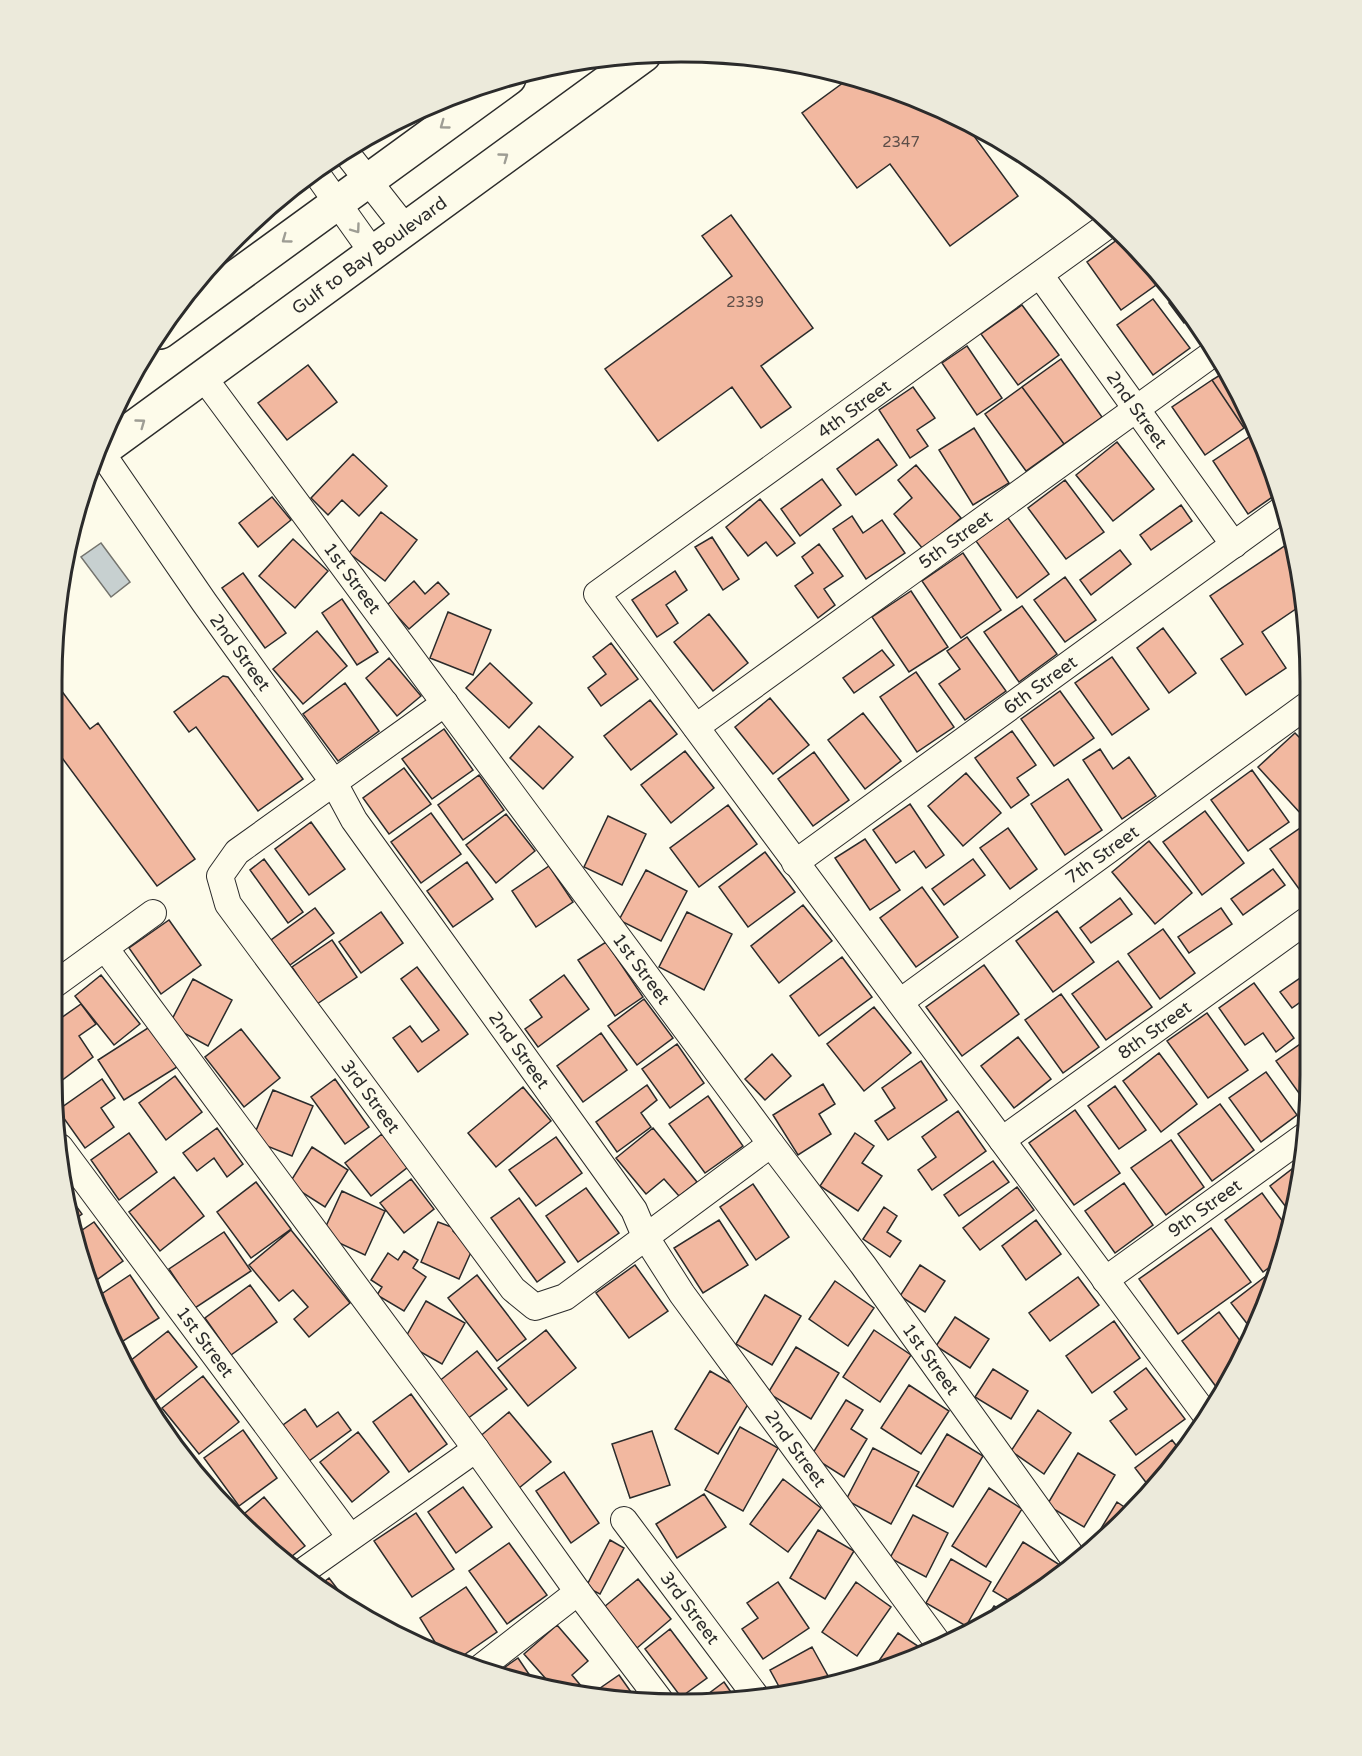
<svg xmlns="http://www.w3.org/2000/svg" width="1362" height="1756" font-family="'Varela Round',sans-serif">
	<rect width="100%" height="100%" fill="#fdfbea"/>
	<!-- water -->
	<path fill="#c7d0d0" stroke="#74746e" stroke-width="1.5" d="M101 543 130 582 111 597 81 557Z"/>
	<!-- building -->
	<path fill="#f2b8a0" stroke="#2b2b2b" stroke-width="1.5" d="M851 77 922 99 963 121 1018 196 950 246 890 164 857 188 802 113Z
		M731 215 813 328 761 366 791 407 761 428 732 387 658 441 605 369 732 276 702 236Z
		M1125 234 1163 280 1121 310 1087 262Z
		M1177 297 1193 316 1184 323 1169 303Z
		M1153 299 1190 348 1153 375 1117 325Z
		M1022 305 1059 355 1018 385 981 334Z
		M967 346 1002 398 977 415 942 363Z
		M1061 359 1102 417 1064 444 1022 387Z
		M308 365 337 402 287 440 258 403Z
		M1225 372 1251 424 1244 428 1212 380Z
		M1212 380 1244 428 1205 455 1172 407Z
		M913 387 935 418 917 430 928 446 910 458 879 410Z
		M1022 387 1064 444 1026 471 985 414Z
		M974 428 1009 483 973 505 939 450Z
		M1252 435 1267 456 1277 478 1281 491 1248 514 1213 461Z
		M878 439 897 465 856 495 837 469Z
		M1117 442 1154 489 1113 521 1076 475Z
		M353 454 387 486 359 516 342 500 328 515 311 498Z
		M916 465 961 518 923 549 894 514 912 498 898 480Z
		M822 479 841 505 800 536 781 509Z
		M1065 480 1104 532 1066 559 1028 508Z
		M272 497 291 520 258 547 239 523Z
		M760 499 795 543 777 556 766 542 748 556 726 527Z
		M1181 505 1192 521 1151 550 1140 535Z
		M381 512 417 540 385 581 349 553Z
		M852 516 863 533 882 520 905 553 866 579 833 529Z
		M1008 518 1049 574 1017 598 976 541Z
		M712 537 739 579 723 590 695 547Z
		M293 539 328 571 295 608 259 576Z
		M1292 541 1306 602 1262 632 1286 668 1246 695 1221 659 1243 644 1210 596Z
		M819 544 843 576 824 589 835 605 818 618 795 586 813 573 802 557Z
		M1120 550 1131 564 1091 595 1080 580Z
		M963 553 1001 610 961 638 922 581Z
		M675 571 687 590 666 605 678 623 657 637 632 600Z
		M243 573 286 633 265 648 222 588Z
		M1065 577 1096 620 1065 642 1034 600Z
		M414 581 425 594 438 582 449 594 409 629 387 605Z
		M911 591 948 647 909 672 872 617Z
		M342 599 378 652 357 665 322 613Z
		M1022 606 1057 654 1019 682 984 632Z
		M448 612 491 630 473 675 430 658Z
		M709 614 748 663 713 691 674 642Z
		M1163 628 1196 673 1169 693 1137 648Z
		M317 631 347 666 303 704 273 669Z
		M967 637 1006 691 965 720 939 684 960 669 947 651Z
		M611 643 638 679 601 706 588 688 606 674 593 657Z
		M882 650 894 665 854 693 843 678Z
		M1112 657 1149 709 1112 735 1075 683Z
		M389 658 421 696 397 716 366 678Z
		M490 663 532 703 509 728 466 688Z
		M916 672 954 727 917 752 880 697Z
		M223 676 228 677 303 779 258 811 196 727 189 732 174 712Z
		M52 678 90 729 98 723 195 859 157 886 54 747 52 748Z
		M345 683 379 731 338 761 303 714Z
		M1060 691 1094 738 1054 766 1021 719Z
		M770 698 809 745 773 774 735 727Z
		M650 700 677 734 631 770 604 736Z
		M863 713 901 761 865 789 828 740Z
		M539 726 573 757 543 789 510 758Z
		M444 729 473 770 432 799 402 759Z
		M1012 731 1036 765 1017 778 1029 795 1011 808 975 758Z
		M1295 733 1306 744V812L1302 815 1258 767Z
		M1100 749 1113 769 1129 757 1156 796 1122 819 1083 760Z
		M685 751 714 788 671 823 641 785Z
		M814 752 849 800 813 826 778 779Z
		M404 768 431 804 389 834 363 798Z
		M1252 770 1289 822 1248 851 1211 800Z
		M966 773 1001 813 963 846 928 806Z
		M479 775 504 810 463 840 438 805Z
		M1068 779 1102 830 1065 855 1031 804Z
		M910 804 944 855 926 868 914 851 896 863 873 830Z
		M728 805 757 844 699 887 670 848Z
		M1205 811 1244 863 1202 895 1163 842Z
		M431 813 461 854 421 883 391 842Z
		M506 814 535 851 496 883 466 845Z
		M608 816 646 834 622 885 584 867Z
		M311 822 345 869 309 895 275 849Z
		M1306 824V890L1302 893 1270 849Z
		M1008 828 1037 869 1010 889 980 848Z
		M865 839 900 890 870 910 835 858Z
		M1149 841 1192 893 1155 924 1112 872Z
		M765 852 795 892 748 927 719 887Z
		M264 859 303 912 288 923 250 870Z
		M973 859 985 875 944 905 932 889Z
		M467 862 493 899 453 927 427 891Z
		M549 866 573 902 536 927 512 891Z
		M1273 869 1285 885 1243 915 1231 899Z
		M646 870 687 891 661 941 619 920Z
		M922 887 958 937 916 967 880 918Z
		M1120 898 1132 914 1091 943 1080 928Z
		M803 905 832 941 779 983 751 946Z
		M315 908 334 933 290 965 271 940Z
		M1221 908 1232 924 1189 953 1178 937Z
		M1057 911 1094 962 1053 992 1016 941Z
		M381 912 403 943 361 973 339 942Z
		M687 912 732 934 704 990 659 967Z
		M169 920 201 965 161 994 129 948Z
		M1163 929 1195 973 1160 999 1128 954Z
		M332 940 357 977 317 1004 292 967Z
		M606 942 643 997 615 1016 578 960Z
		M842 957 872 997 819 1036 790 996Z
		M1118 961 1152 1007 1106 1040 1072 994Z
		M984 965 1019 1014 962 1056 926 1007Z
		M417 967 468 1034 418 1072 393 1038 410 1026 422 1042 439 1030 401 979Z
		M1306 974V998L1292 1008 1280 992Z
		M101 975 140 1024 114 1045 75 996Z
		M564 975 589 1009 538 1047 525 1029 542 1017 530 1000Z
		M193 979 232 1000 208 1046 169 1025Z
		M1254 983 1294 1038 1276 1052 1263 1033 1245 1045 1219 1008Z
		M1061 994 1099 1047 1063 1073 1025 1020Z
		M644 999 673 1038 637 1065 608 1026Z
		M81 1004 96 1024 79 1036 93 1057 53 1087 51 1025Z
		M874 1007 911 1053 864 1091 827 1044Z
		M1207 1013 1248 1070 1208 1098 1167 1041Z
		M151 1026 177 1067 124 1100 98 1060Z
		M241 1029 280 1078 244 1107 205 1057Z
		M601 1033 627 1070 583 1102 557 1066Z
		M1018 1037 1051 1079 1014 1108 981 1066Z
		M1306 1040V1103L1276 1061Z
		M677 1044 704 1083 670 1108 642 1069Z
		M1159 1053 1197 1104 1161 1132 1123 1081Z
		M772 1054 791 1076 765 1100 745 1079Z
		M921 1061 947 1100 888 1140 875 1121 895 1108 882 1088Z
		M1266 1072 1297 1115 1261 1142 1229 1098Z
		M175 1076 202 1112 166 1140 139 1103Z
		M102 1079 115 1098 101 1108 114 1127 85 1148 58 1110Z
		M335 1079 369 1127 345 1144 311 1097Z
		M823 1084 835 1104 819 1114 831 1134 798 1155 773 1115Z
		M647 1085 657 1100 641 1113 651 1127 617 1152 596 1122Z
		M1115 1086 1146 1130 1119 1149 1088 1106Z
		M523 1087 551 1121 496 1167 468 1133Z
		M273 1090 313 1106 292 1156 252 1140Z
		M708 1096 743 1146 705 1173 669 1124Z
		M1220 1104 1254 1150 1212 1181 1178 1134Z
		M1075 1110 1120 1173 1074 1205 1029 1143Z
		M958 1111 986 1151 932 1190 918 1170 936 1157 922 1137Z
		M217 1128 243 1164 227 1177 214 1158 197 1171 183 1153Z
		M653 1128 697 1182 679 1196 664 1179 646 1194 616 1158Z
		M129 1133 157 1172 119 1200 91 1160Z
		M855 1133 874 1146 862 1163 882 1176 858 1211 820 1186Z
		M382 1134 408 1167 371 1196 345 1163Z
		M556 1137 582 1173 536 1206 509 1170Z
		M1171 1140 1204 1187 1166 1215 1131 1168Z
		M312 1147 348 1170 325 1207 289 1184Z
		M1305 1159 1292 1215 1270 1186Z
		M993 1161 1009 1182 959 1216 944 1195Z
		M174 1177 204 1216 160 1251 129 1212Z
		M411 1179 434 1209 404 1233 380 1203Z
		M256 1182 291 1229 251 1258 217 1212Z
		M1124 1183 1153 1225 1115 1253 1085 1211Z
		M753 1184 789 1237 756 1260 720 1207Z
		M1017 1187 1034 1210 980 1250 963 1228Z
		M586 1188 619 1233 578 1262 546 1216Z
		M342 1191 385 1211 365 1255 322 1235Z
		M66 1192 82 1214 70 1223Z
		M1262 1193 1289 1230 1282 1258 1263 1272 1225 1220Z
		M519 1198 565 1262 537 1282 491 1218Z
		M884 1207 897 1216 887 1232 901 1241 890 1257 863 1239Z
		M719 1220 748 1265 703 1293 674 1248Z
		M1036 1220 1061 1254 1026 1280 1002 1246Z
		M94 1222 123 1261 91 1284 72 1237Z
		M438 1222 454 1228 453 1231 472 1250 459 1279 421 1262Z
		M1211 1228 1251 1282 1178 1334 1139 1279Z
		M291 1230 350 1303 309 1337 294 1319 308 1307 293 1290 279 1301 249 1265Z
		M224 1232 251 1271 195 1308 169 1269Z
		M404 1251 418 1260 413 1268 426 1277 404 1311 377 1295 382 1287 371 1280 388 1253 398 1260Z
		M635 1265 668 1311 629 1338 596 1293Z
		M920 1265 945 1281 925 1312 900 1296Z
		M130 1275 159 1318 117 1345 97 1297Z
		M477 1275 526 1339 497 1361 448 1298Z
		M1266 1276 1274 1285 1252 1330 1231 1303Z
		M1078 1277 1099 1305 1050 1341 1029 1313Z
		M835 1281 874 1308 848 1346 809 1319Z
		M250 1285 277 1322 231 1355 205 1318Z
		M765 1295 801 1316 772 1365 736 1344Z
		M426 1301 465 1323 442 1364 403 1342Z
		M1219 1312 1244 1346 1220 1392 1182 1341Z
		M955 1317 989 1339 970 1368 936 1346Z
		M1114 1321 1140 1358 1092 1393 1066 1356Z
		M546 1330 576 1368 528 1406 498 1368Z
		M874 1330 911 1355 880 1402 843 1377Z
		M168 1331 197 1367 148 1406 136 1390 125 1365Z
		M796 1347 839 1373 811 1419 768 1393Z
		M477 1351 507 1389 467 1419 438 1382Z
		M1146 1368 1185 1419 1136 1455 1110 1421 1127 1409 1114 1392Z
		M993 1369 1028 1391 1011 1419 975 1397Z
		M710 1371 753 1396 718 1454 675 1429Z
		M203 1376 239 1422 199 1454 162 1408Z
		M909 1385 949 1411 921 1454 881 1428Z
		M411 1394 447 1444 409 1472 373 1422Z
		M846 1400 863 1410 851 1429 867 1439 844 1477 811 1456Z
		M305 1409 317 1427 338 1412 351 1430 309 1461 283 1425Z
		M1038 1410 1071 1433 1044 1474 1011 1451Z
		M509 1412 551 1462 519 1488 478 1438Z
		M740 1427 778 1448 743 1511 705 1490Z
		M243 1430 277 1478 239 1506 204 1458Z
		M652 1431 670 1485 630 1498 612 1444Z
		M358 1432 389 1472 352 1502 320 1462Z
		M947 1434 983 1456 953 1507 916 1486Z
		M1172 1440 1182 1453 1151 1489 1135 1468Z
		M873 1448 919 1472 891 1524 846 1500Z
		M1078 1453 1115 1475 1084 1527 1047 1505Z
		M564 1472 599 1523 571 1543 536 1491Z
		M783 1479 821 1508 788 1552 750 1524Z
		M463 1487 492 1527 456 1553 428 1512Z
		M989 1488 1022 1509 986 1567 952 1546Z
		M219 1494 233 1512 231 1514 217 1496Z
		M704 1494 726 1527 677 1558 656 1524Z
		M264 1497 305 1546 287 1560 250 1532 239 1518Z
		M1117 1502 1133 1513 1126 1521 1085 1555Z
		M416 1513 454 1569 412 1597 374 1541Z
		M913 1515 948 1533 926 1577 890 1558Z
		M818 1530 854 1551 825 1599 790 1578Z
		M610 1540 624 1548 600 1594 586 1587Z
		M1023 1542 1060 1565 1048 1585 1018 1606 993 1591Z
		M509 1543 547 1595 507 1624 469 1571Z
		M951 1559 991 1582 966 1626 926 1603Z
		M329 1578 355 1612 320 1585Z
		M638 1579 671 1619 637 1648 604 1607Z
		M778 1582 809 1628 763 1659 742 1629 758 1618 747 1603Z
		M856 1582 891 1607 857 1656 822 1632Z
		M466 1587 497 1632 458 1659 441 1652 420 1618Z
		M994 1606 1006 1613 980 1628Z
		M557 1625 588 1661 572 1675 587 1693 554 1688 524 1654Z
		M670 1629 707 1678 681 1697 645 1649Z
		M898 1633 927 1652 870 1674Z
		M812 1647 833 1685 782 1692 770 1670Z
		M518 1658 537 1686 518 1684 495 1674Z
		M619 1675 636 1699 593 1693Z
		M724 1682 735 1698 696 1703Z"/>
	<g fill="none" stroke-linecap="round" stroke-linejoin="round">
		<!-- minor casing -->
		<g stroke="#2b2b2b" stroke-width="28">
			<g id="minor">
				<path d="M344 150 406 229"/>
				<path d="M314 170 373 253"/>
				<path d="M1111 223 597 594 1208 1418"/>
				<path id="s1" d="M1040 275 1234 545"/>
				<path id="s2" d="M204 378 771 1144 863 1265 1076 1562"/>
				<path id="s3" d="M101 452 204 602 334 783 354 820 634 1210 645 1236 682 1294 941 1647"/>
				<path id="s4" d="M445 703 237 852 220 876 228 904 513 1289 535 1307 565 1297 771 1144"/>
				<path id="s5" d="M696 727 1215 352"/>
				<path id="s6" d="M795 863 1284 508"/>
				<path d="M105 948 476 1449 578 1592 662 1703"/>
				<path d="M51 987 153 913"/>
				<path id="s7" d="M900 1002 1306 706"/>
				<path id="s8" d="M1002 1140 1306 921"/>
				<path id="s9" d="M60 1147 350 1537"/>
				<path id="s10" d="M1105 1280 1306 1135"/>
				<path id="s11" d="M624 1520 755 1695"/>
				<path d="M302 1572 476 1449"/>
				<path d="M480 1668 578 1592"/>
			</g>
		</g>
		<!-- primary casing -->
		<g stroke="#2b2b2b" stroke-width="36">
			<g id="primary">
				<path d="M160 332 509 78"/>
				<path id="s12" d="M93 457 644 55"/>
			</g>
		</g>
		<!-- minor -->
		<use href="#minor" stroke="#fdfbea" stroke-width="26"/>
		<!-- primary -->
		<use href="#primary" stroke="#fdfbea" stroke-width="33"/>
	</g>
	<!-- one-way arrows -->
	<defs><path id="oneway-chevron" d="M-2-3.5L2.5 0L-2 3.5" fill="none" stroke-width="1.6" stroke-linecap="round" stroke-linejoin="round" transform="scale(1.5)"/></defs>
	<g stroke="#9e9d94">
		<use href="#oneway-chevron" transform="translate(444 125) rotate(144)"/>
		<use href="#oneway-chevron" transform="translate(504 157) rotate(-36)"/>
		<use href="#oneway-chevron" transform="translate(356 229) rotate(54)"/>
		<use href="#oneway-chevron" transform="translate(286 239) rotate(144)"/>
		<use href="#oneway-chevron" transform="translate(141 423) rotate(-36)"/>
	</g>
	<g text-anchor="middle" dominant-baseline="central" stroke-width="4.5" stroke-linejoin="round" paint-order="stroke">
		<!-- number labels -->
		<g font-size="15" fill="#5d4e48">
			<text x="901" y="142">2347</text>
			<text x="745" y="302">2339</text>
		</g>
		<!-- street labels -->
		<g font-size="18" fill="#2b2b2b" stroke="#fdfbea">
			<text stroke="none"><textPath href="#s12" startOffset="342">Gulf to Bay Boulevard</textPath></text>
			<text transform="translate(854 409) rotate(-36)">4th Street</text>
			<text stroke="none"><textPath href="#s1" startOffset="166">2nd Street</textPath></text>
			<text stroke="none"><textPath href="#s5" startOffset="320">5th Street</textPath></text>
			<text stroke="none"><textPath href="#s2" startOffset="249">1st Street</textPath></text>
			<text stroke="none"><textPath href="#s3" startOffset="244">2nd Street</textPath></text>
			<text stroke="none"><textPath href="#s6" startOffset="303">6th Street</textPath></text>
			<text stroke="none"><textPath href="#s7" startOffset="250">7th Street</textPath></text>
			<text stroke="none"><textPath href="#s2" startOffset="735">1st Street</textPath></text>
			<text stroke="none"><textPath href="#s8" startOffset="188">8th Street</textPath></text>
			<text stroke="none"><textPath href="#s3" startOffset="730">2nd Street</textPath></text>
			<text stroke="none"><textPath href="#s4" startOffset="554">3rd Street</textPath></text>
			<text stroke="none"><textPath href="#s10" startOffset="123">9th Street</textPath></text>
			<text stroke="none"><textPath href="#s9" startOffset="243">1st Street</textPath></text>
			<text stroke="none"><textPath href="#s2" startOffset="1221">1st Street</textPath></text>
			<text stroke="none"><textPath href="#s3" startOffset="1216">2nd Street</textPath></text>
			<text stroke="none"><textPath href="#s11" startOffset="110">3rd Street</textPath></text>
		</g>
	</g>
	<!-- crop -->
	<path d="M0 0H1362V1756H0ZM681 62H681A619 619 0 0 1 1300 681V1075A619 619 0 0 1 681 1694H681A619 619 0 0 1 62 1075V681A619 619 0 0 1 681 62Z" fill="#eceadb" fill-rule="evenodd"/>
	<path fill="none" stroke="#2b2b2b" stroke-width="3" d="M681 62H681A619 619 0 0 1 1300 681V1075A619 619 0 0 1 681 1694H681A619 619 0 0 1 62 1075V681A619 619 0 0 1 681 62Z"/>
</svg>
